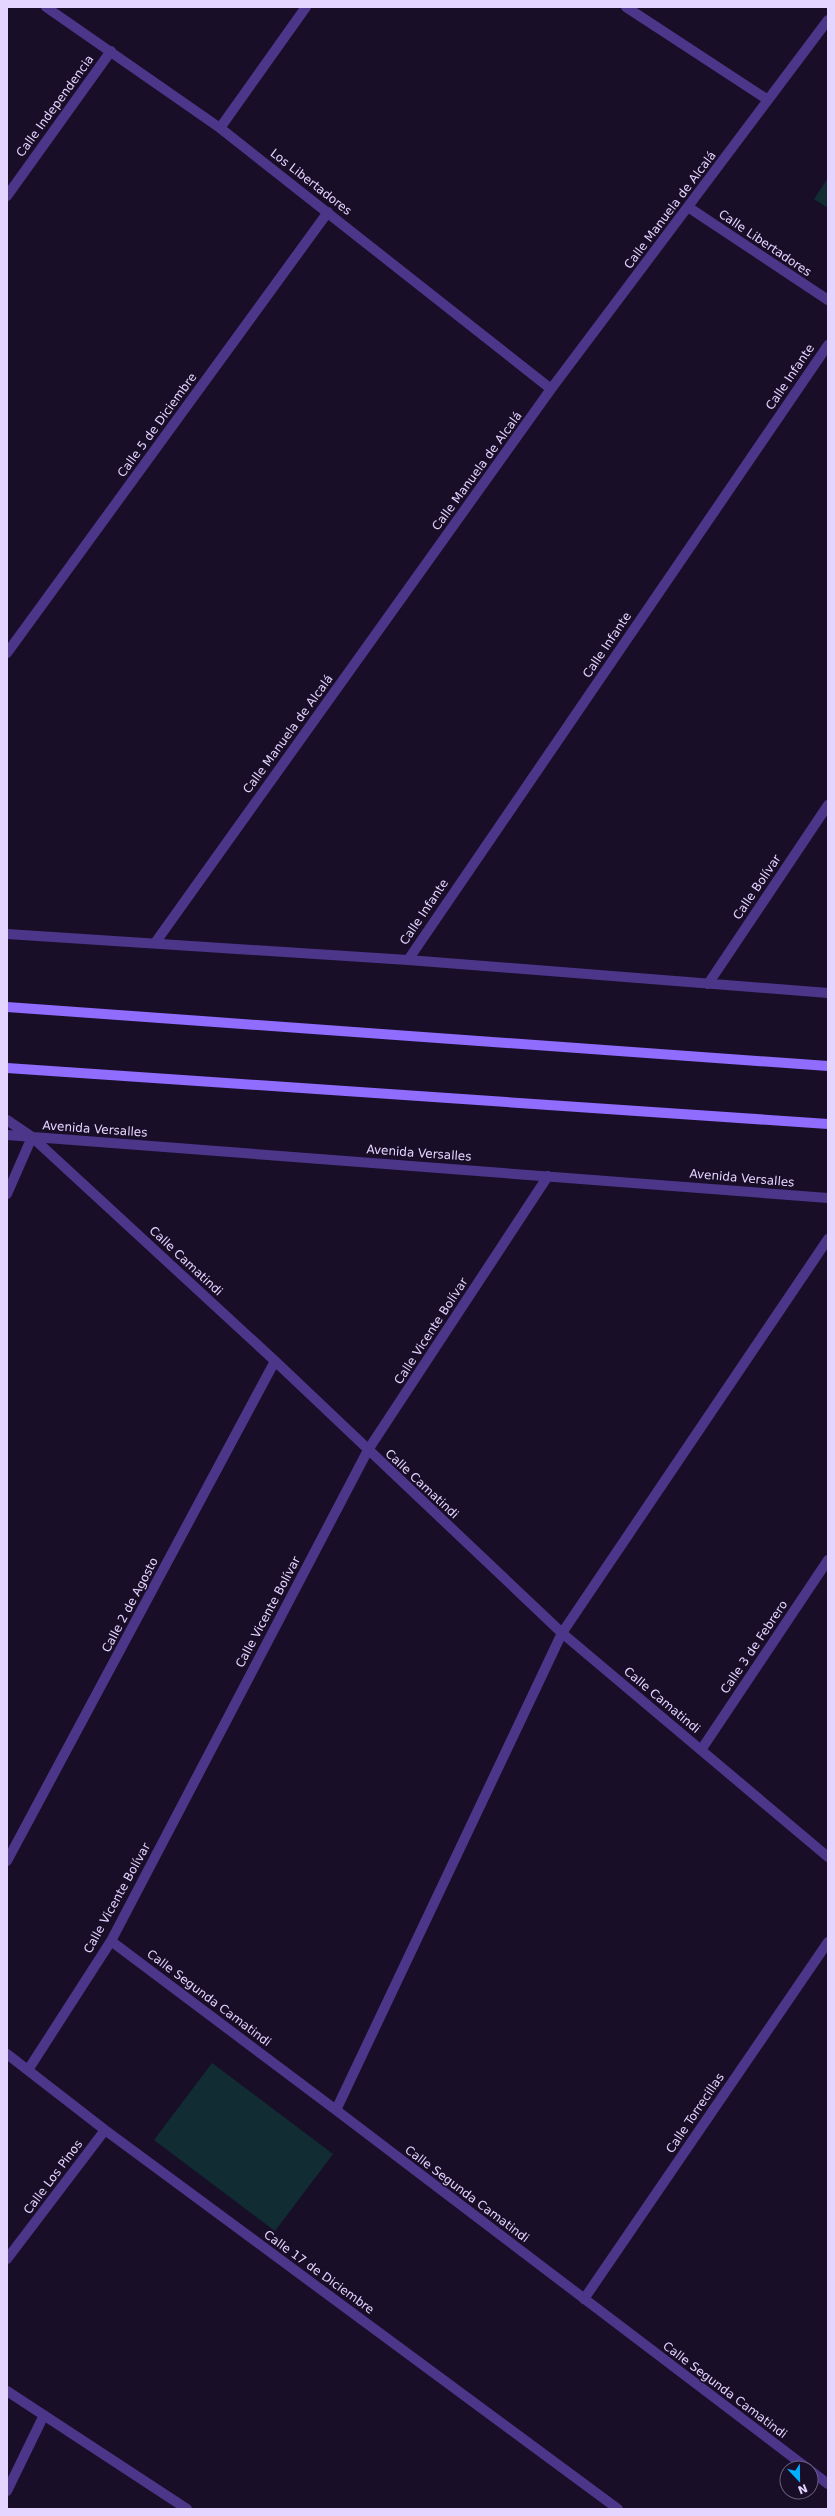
<svg xmlns="http://www.w3.org/2000/svg" width="835" height="2516" font-family="'DejaVu Sans',sans-serif">
	<rect width="100%" height="100%" fill="#180e28"/>
	<!-- green -->
	<path fill="#112d33" d="M828 178V208L814 199Z
		M212 2063 333 2154 275 2231 154 2140Z"/>
	<g fill="none" stroke-linecap="round" stroke-linejoin="round">
		<!-- street -->
		<path stroke="#4c368a" stroke-width="10" d="M46 7 220 128 551 389
			M626 7 768 100
			M220 128 306 7
			M7 196 111 51
			M688 207 828 300
			M7 653 328 212
			M7 934 408 960 828 993
			M155 943 551 389 828 20
			M408 960 828 345
			M708 984 828 805
			M7 1120 32 1137 275 1361 562 1633 828 1857
			M7 1135 828 1198
			M7 1194 32 1137
			M701 1750 828 1560
			M7 1861 275 1361
			M111 1941 336 2110 807 2468
			M7 2054 105 2130 618 2509
			M28 2070 111 1941 368 1450 548 1176
			M336 2110 562 1633 828 1239
			M7 2259 105 2130
			M584 2299 828 1942
			M7 2391 187 2509
			M811 2471 828 2484
			M7 2491 44 2415"/>
		<!-- secondary -->
		<path stroke="#906cff" stroke-width="10" d="M7 1007 828 1066
			M7 1068 828 1124"/>
	</g>
	<g text-anchor="middle" dominant-baseline="central" stroke-width="3.5" stroke-linejoin="round" paint-order="stroke">
		<!-- street labels -->
		<g font-size="12" fill="#e3d5ff" stroke="#180e28">
			<text transform="translate(55 106) rotate(-54)">Calle Independencia</text>
			<text transform="translate(311 182) rotate(38)">Los Libertadores</text>
			<text transform="translate(670 210) rotate(-53)">Calle Manuela de Alcalá</text>
			<text transform="translate(765 243) rotate(34)">Calle Libertadores</text>
			<text transform="translate(790 377) rotate(-56)">Calle Infante</text>
			<text transform="translate(157 425) rotate(-54)">Calle 5 de Diciembre</text>
			<text transform="translate(477 471) rotate(-54)">Calle Manuela de Alcalá</text>
			<text transform="translate(607 645) rotate(-56)">Calle Infante</text>
			<text transform="translate(288 734) rotate(-54)">Calle Manuela de Alcalá</text>
			<text transform="translate(757 887) rotate(-56)">Calle Bolívar</text>
			<text transform="translate(424 912) rotate(-56)">Calle Infante</text>
			<text transform="translate(95 1129) rotate(4)">Avenida Versalles</text>
			<text transform="translate(419 1153) rotate(4)">Avenida Versalles</text>
			<text transform="translate(742 1178) rotate(5)">Avenida Versalles</text>
			<text transform="translate(186 1261) rotate(43)">Calle Camatindi</text>
			<text transform="translate(431 1331) rotate(-57)">Calle Vicente Bolívar</text>
			<text transform="translate(422 1484) rotate(43)">Calle Camatindi</text>
			<text transform="translate(130 1605) rotate(-62)">Calle 2 de Agosto</text>
			<text transform="translate(268 1612) rotate(-62)">Calle Vicente Bolívar</text>
			<text transform="translate(754 1647) rotate(-56)">Calle 3 de Febrero</text>
			<text transform="translate(662 1700) rotate(40)">Calle Camatindi</text>
			<text transform="translate(117 1898) rotate(-61)">Calle Vicente Bolívar</text>
			<text transform="translate(209 1998) rotate(37)">Calle Segunda Camatindi</text>
			<text transform="translate(695 2113) rotate(-56)">Calle Torrecillas</text>
			<text transform="translate(53 2177) rotate(-53)">Calle Los Pinos</text>
			<text transform="translate(467 2194) rotate(37)">Calle Segunda Camatindi</text>
			<text transform="translate(319 2272) rotate(36)">Calle 17 de Diciembre</text>
			<text transform="translate(725 2390) rotate(37)">Calle Segunda Camatindi</text>
		</g>
	</g>
	<!-- border -->
	<rect width="835" height="2516" fill="none" stroke="#e3d5ff" stroke-width="16"/>
	<!-- north arrow -->
	<g transform="translate(799 2480) rotate(158)"><circle r="19" fill="#180e28" stroke="#695e7e"/>
	<path d="M0-3L7 15L0 10L-7 15Z" fill="#01afff"/>
	<text y="-6" font-size="11" font-weight="bold" text-anchor="middle" fill="#e3d5ff">N</text>
	</g>
</svg>
